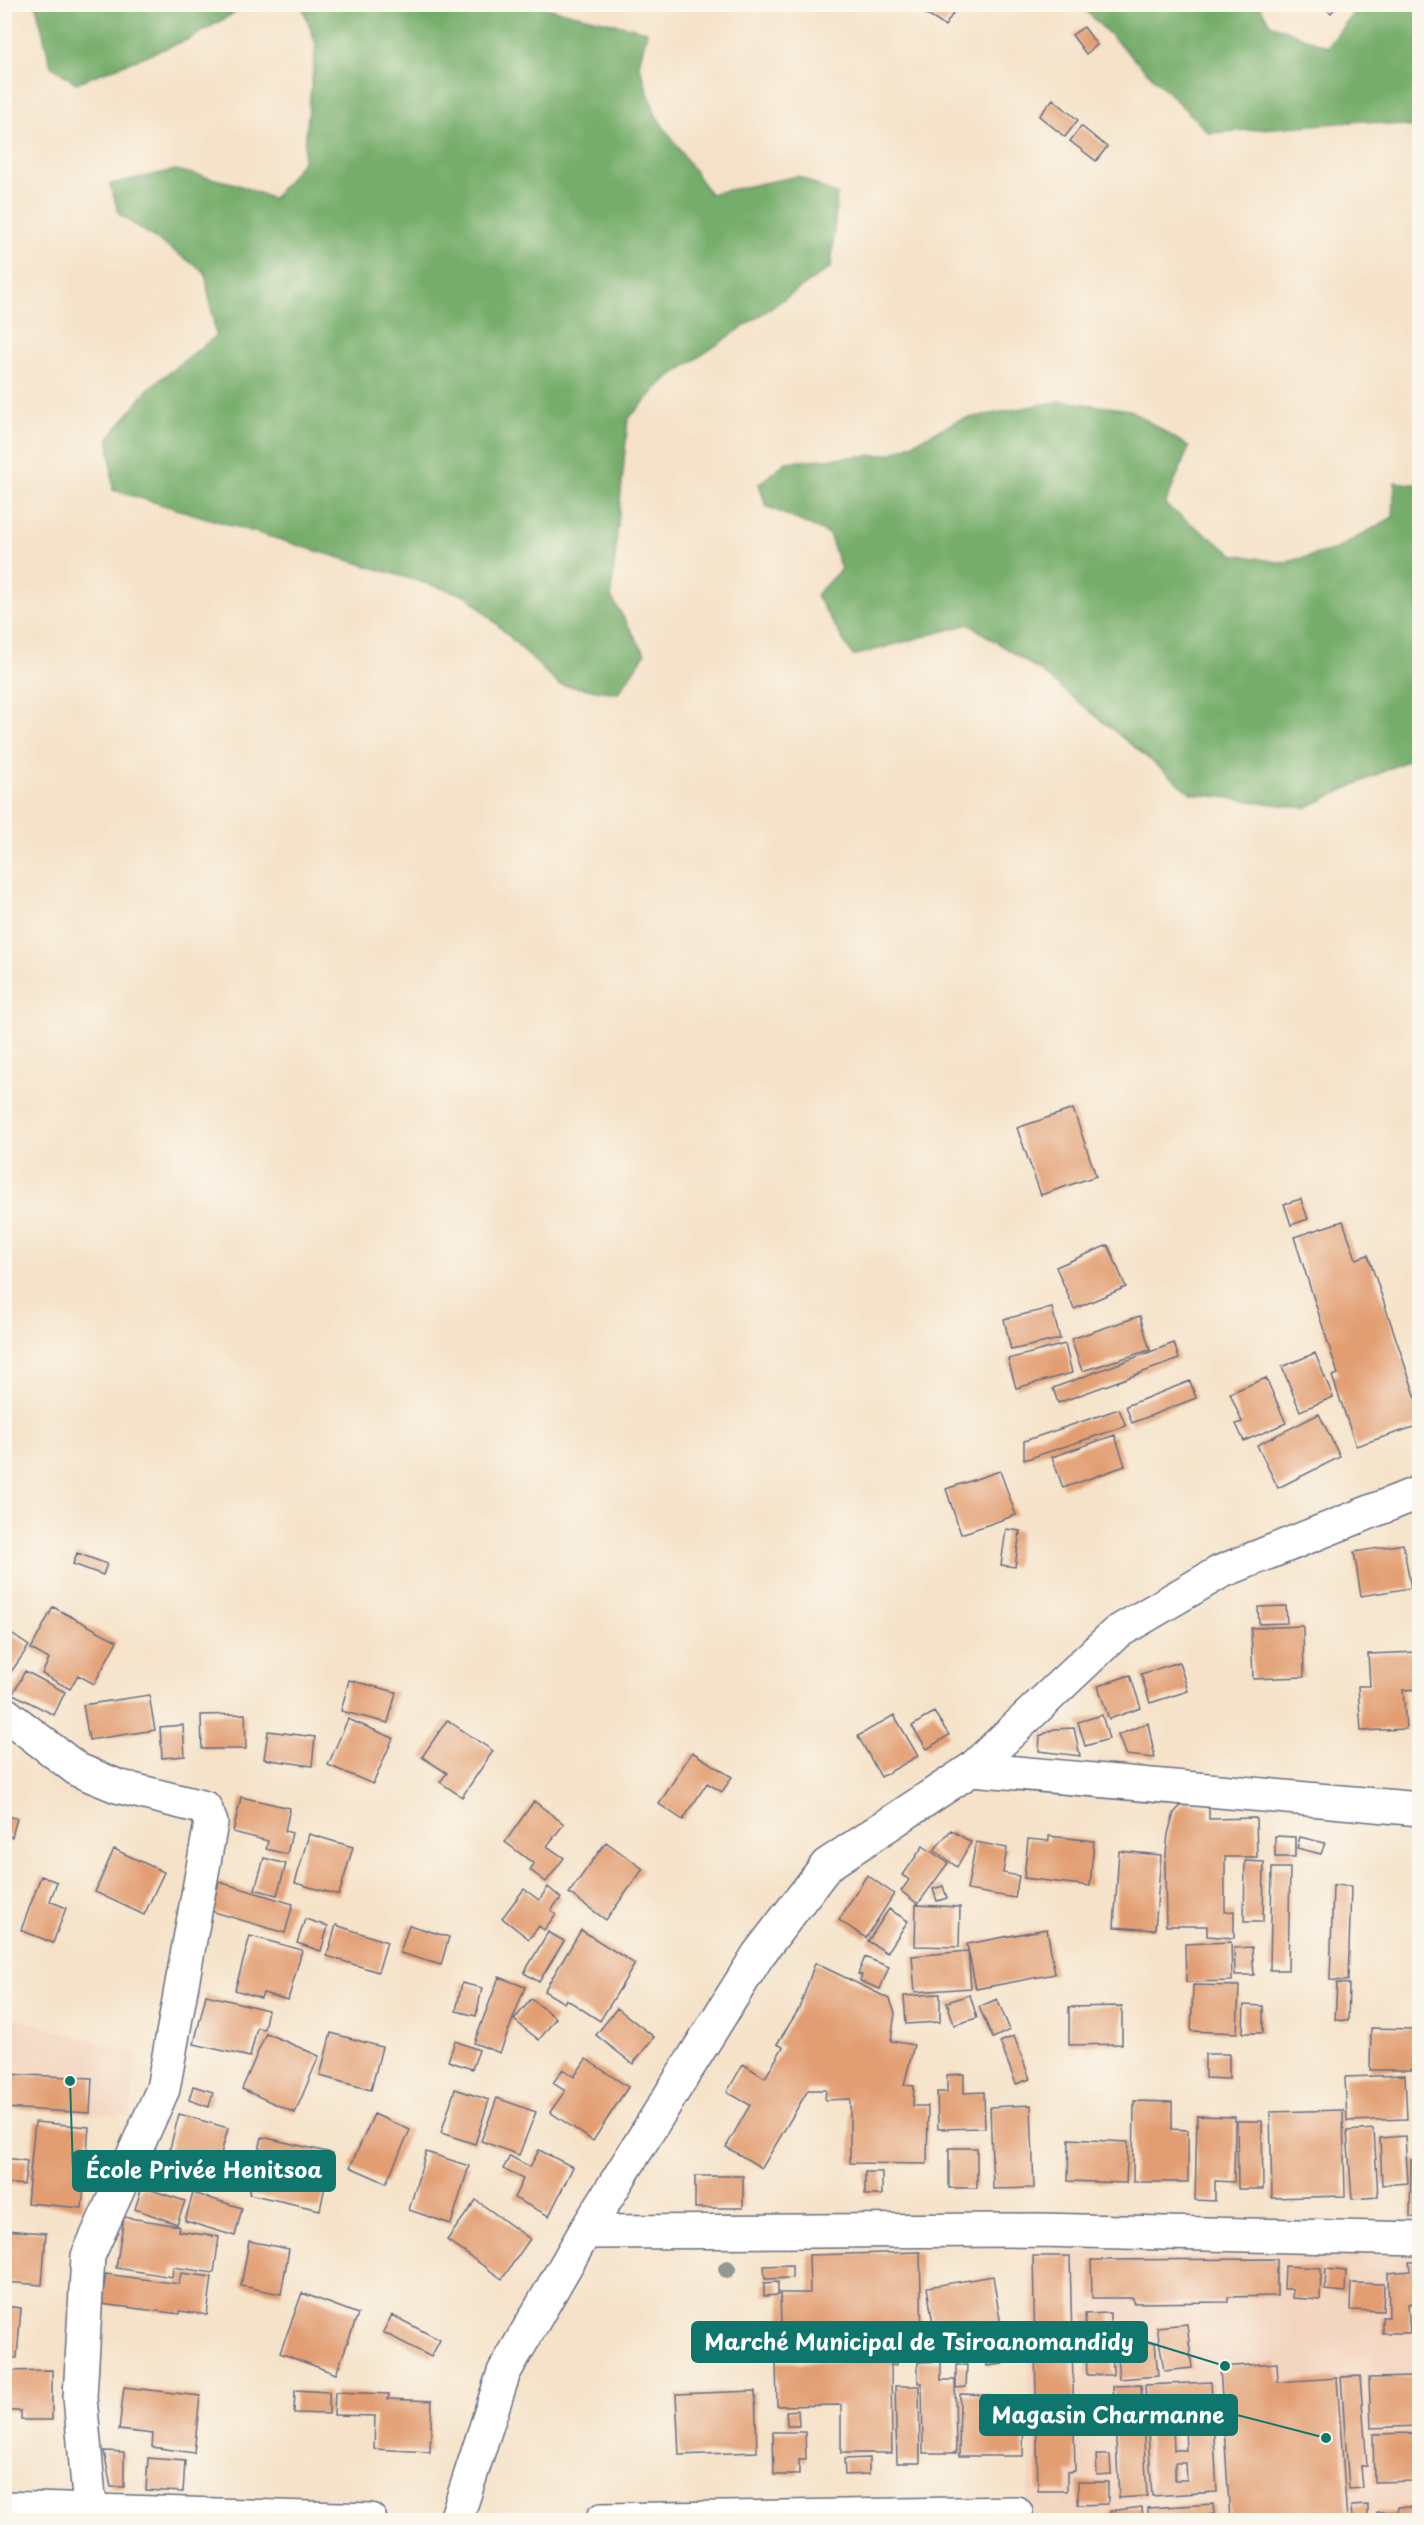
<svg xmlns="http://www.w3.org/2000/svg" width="1424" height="2525" font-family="'Playpen Sans',sans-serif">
	<rect width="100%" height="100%" fill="#fbf7ec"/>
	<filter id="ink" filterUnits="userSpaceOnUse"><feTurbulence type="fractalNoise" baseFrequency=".0167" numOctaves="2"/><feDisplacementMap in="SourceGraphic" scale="12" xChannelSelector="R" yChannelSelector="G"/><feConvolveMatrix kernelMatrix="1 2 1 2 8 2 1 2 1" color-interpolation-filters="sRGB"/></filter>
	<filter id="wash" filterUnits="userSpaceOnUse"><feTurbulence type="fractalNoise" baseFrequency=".008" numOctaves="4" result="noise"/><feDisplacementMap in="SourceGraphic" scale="24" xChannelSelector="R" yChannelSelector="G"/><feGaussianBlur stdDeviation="1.35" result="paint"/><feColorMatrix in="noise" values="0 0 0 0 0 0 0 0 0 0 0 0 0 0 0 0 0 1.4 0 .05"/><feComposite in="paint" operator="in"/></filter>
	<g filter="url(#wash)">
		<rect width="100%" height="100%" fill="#f5e2c8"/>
		<!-- built -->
		<path fill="#f3d4be" d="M4 2015 138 2054 130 2116 5 2108Z
			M1404 2248 1419 2257V2520H1025L1030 2474 1029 2252Z"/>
		<!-- forest -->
		<path fill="#76ad6b" stroke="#486e64" stroke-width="1.5" d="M36 5V4L292 5 246 6 189 39 76 83 51 66Z
			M302 5H533L647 31 639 65 656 116 710 194 798 176 837 195 831 267 665 380 628 419 611 597 645 654 618 693 559 685 468 596 113 490 109 438 149 388 216 336 205 272 119 214 110 184 176 170 236 184 273 199 303 161 316 45Z
			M1080 5H1259L1270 24 1328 47 1359 5H1419V128L1363 121 1209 133Z
			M1061 401 1130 410 1189 447 1165 505 1233 554 1283 563 1337 549 1393 517 1395 482 1419 485V761L1408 760 1305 808 1191 793 1039 670 969 624 853 656 816 595 841 569 829 534 766 506 759 484 786 462 891 454 959 420Z"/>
		<g id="blocks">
			<!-- building -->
			<path fill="#e29e72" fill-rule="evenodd" d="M1320 4H1338L1331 13Z
				M911 5H958L945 26Z
				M1084 27 1097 45 1086 54 1072 35Z
				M1053 99 1078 120 1065 137 1039 116Z
				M1081 126 1107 147 1096 161 1070 141Z
				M1073 1109 1096 1176 1041 1195 1017 1128Z
				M1301 1199 1308 1219 1291 1225 1284 1204Z
				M1343 1221 1356 1259 1368 1255 1420 1410V1425L1356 1446 1332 1376 1338 1374 1294 1237Z
				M1108 1245 1126 1287 1074 1309 1056 1267Z
				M1052 1308 1060 1339 1011 1350 1004 1319Z
				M1140 1316 1150 1350 1082 1371 1071 1339Z
				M1174 1343 1179 1359 1058 1403 1053 1388Z
				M1065 1344 1072 1373 1016 1388 1008 1359Z
				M1315 1353 1333 1397 1300 1411 1282 1367Z
				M1266 1378 1286 1423 1244 1441 1236 1424 1242 1422 1230 1393Z
				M1190 1381 1196 1398 1132 1423 1126 1406Z
				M1119 1409 1126 1426 1024 1460V1441Z
				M1319 1414 1340 1457 1278 1488 1257 1445Z
				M1115 1435 1125 1466 1063 1488 1052 1457Z
				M1000 1471 1016 1515 961 1534 946 1489Z
				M1006 1529 1020 1531 1015 1567 1001 1565Z
				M1403 1544 1411 1588 1361 1596 1354 1552Z
				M77 1553 107 1564 103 1575 73 1564Z
				M1286 1606 1287 1623 1259 1624 1258 1607Z
				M53 1607 117 1641 94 1684 78 1675 70 1689 42 1674 49 1659 31 1649Z
				M1303 1626 1304 1677 1253 1679 1251 1628Z
				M4 1629 29 1646 4 1682Z
				M1419 1652 1420 1689 1403 1690 1406 1729 1361 1731 1358 1686H1370L1368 1654Z
				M1179 1662 1188 1691 1150 1703 1141 1674Z
				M25 1671 65 1692 54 1715 13 1694Z
				M1130 1675 1141 1708 1109 1719 1098 1686Z
				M349 1680 396 1692 388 1723 341 1711Z
				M149 1695 155 1730 89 1740 83 1705Z
				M934 1712 949 1735 927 1749 912 1726Z
				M245 1714 246 1749H202L201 1715Z
				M894 1715 918 1756 881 1777 858 1736Z
				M1102 1715 1109 1739 1085 1746 1078 1722Z
				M348 1719 393 1738 373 1784 328 1765Z
				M447 1720 493 1751 462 1797 440 1782 447 1773 422 1757Z
				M1148 1723 1155 1758 1126 1755 1118 1735Z
				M183 1725 185 1756 162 1758 160 1727Z
				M1074 1728 1080 1756 1039 1751 1040 1736 1054 1729Z
				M268 1731 315 1737 312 1766 264 1759Z
				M692 1752 732 1777 722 1792 707 1783 683 1820 659 1804Z
				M241 1797 290 1808 285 1831 292 1833 287 1854 266 1849 268 1841 233 1832Z
				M534 1801 564 1824 547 1846 564 1858 546 1882 530 1870 534 1864 505 1842Z
				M1185 1801 1209 1808V1819L1256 1818 1257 1857H1225V1912L1234 1911V1938L1207 1936V1926H1166L1165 1864 1168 1834 1174 1813Z
				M4 1816 17 1818 12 1837 4 1835Z
				M951 1830 971 1842 957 1867 934 1850Z
				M309 1834 353 1847 339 1895 295 1883Z
				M1049 1836 1094 1841 1090 1886 1024 1878 1028 1839 1049 1841Z
				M1275 1836 1295 1837V1857H1275Z
				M1300 1837 1325 1843 1321 1854 1297 1848Z
				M606 1842 643 1869 606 1920 569 1893Z
				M976 1842 1007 1848 1003 1873 1019 1876 1015 1898 967 1890Z
				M923 1846 948 1863 918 1904 901 1891 909 1880 903 1875Z
				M114 1849 164 1872 144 1915 95 1892Z
				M1119 1851 1161 1855 1155 1930 1114 1927Z
				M264 1858 286 1864 277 1895 255 1889Z
				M1245 1861 1264 1862 1263 1922H1244Z
				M1272 1868H1290L1288 1970H1270Z
				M867 1875 894 1894 866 1938 839 1920Z
				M41 1876 57 1882 50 1901 66 1908 53 1943 21 1930Z
				M219 1882 293 1904 285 1933 211 1911Z
				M1333 1885 1351 1886 1348 1981 1330 1980Z
				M943 1886 947 1898 937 1901 933 1889Z
				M548 1887 561 1898 551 1910 556 1914 544 1930 539 1926 529 1939 502 1918 524 1889 539 1900Z
				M916 1905 960 1907 959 1947 915 1946Z
				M889 1909 908 1921 887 1953 868 1941Z
				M305 1919 328 1926 321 1951 297 1943Z
				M336 1925 387 1942 378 1972 327 1956Z
				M409 1925 449 1937 441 1965 400 1953Z
				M1047 1929 1055 1974 976 1989 967 1944Z
				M581 1930 635 1964 600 2021 566 1999 564 2003 544 1991Z
				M548 1932 564 1941 539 1982 524 1973Z
				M250 1936 302 1950 288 2000 263 1993 261 1998 235 1990Z
				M1231 1942 1232 1981 1186 1982 1185 1944Z
				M1252 1947 1254 1975H1235L1234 1948Z
				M968 1951 971 1988 915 1992 912 1956Z
				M865 1957 889 1967 880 1989 860 1981 862 1975 858 1974Z
				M815 1963 890 1999 895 2013 891 2041 914 2045 904 2085 914 2086 913 2106H928L927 2164 850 2163V2099L825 2100 826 2090H808L762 2168 726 2147 750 2105 727 2092 743 2064 765 2078 783 2047 777 2044 799 2009Z
				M499 1977 525 1987 500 2053 474 2043Z
				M462 1983 482 1988 476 2016 456 2011Z
				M1337 1983 1349 1984 1348 2021 1335 2020Z
				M1193 1985 1239 1986 1237 2033 1191 2031Z
				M940 1994V2022L906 2024 904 1996Z
				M206 1995 268 2010 264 2029 257 2028 250 2057 194 2044Z
				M970 1995 977 2018 954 2025 947 2002Z
				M531 1999 556 2018 539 2040 514 2020Z
				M997 1999 1010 2030 993 2038 979 2007Z
				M1244 2005 1263 2006V2033H1243Z
				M1122 2006V2044L1069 2045V2007Z
				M617 2008 654 2037 633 2064 596 2035Z
				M1371 2028 1413 2029 1412 2070H1370Z
				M1416 2029H1420V2050L1417 2051Z
				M266 2033 319 2056 295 2113 242 2089Z
				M331 2033 382 2047 371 2090 320 2076Z
				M1014 2036 1030 2079 1016 2084 1000 2042Z
				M455 2041 479 2050 472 2069 448 2061Z
				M1205 2054H1229V2079L1205 2078Z
				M586 2059 628 2087 593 2141 550 2112 565 2091 553 2083 563 2069 574 2077Z
				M4 2074 92 2078 90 2113 4 2108Z
				M964 2074V2093L984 2092 985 2128 938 2129 937 2092H947V2075Z
				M1405 2075 1407 2119 1347 2121 1345 2077Z
				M193 2086 213 2092 209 2107 189 2100Z
				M455 2089 489 2100 475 2144 441 2133Z
				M497 2098 536 2112 519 2155 481 2141Z
				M1134 2101 1172 2102V2129L1188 2130V2182H1133Z
				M1031 2105 1034 2188 993 2189 990 2107Z
				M1343 2110 1345 2196 1272 2198 1270 2112Z
				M179 2114 228 2128 218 2165 169 2152Z
				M374 2114 410 2130 386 2183 350 2167Z
				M1197 2116 1235 2117 1234 2182 1215 2181V2201L1195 2200Z
				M1237 2121H1262L1263 2189H1238Z
				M35 2122 89 2127 82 2208 27 2203Z
				M1374 2129 1378 2197 1352 2199 1347 2131Z
				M1405 2136 1408 2183 1382 2185 1380 2138Z
				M262 2137 332 2153 320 2210 249 2194Z
				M1069 2139 1128 2142 1126 2183 1068 2181Z
				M949 2148H977V2188H949Z
				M539 2150 573 2167 549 2216 514 2198 523 2179 503 2169 510 2156 530 2167Z
				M426 2152 469 2166 451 2224 409 2210Z
				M6 2158 27 2161 24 2185 4 2183Z
				M1411 2160H1420V2218L1410 2217Z
				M865 2172H882V2195H865Z
				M695 2176H743V2208H695Z
				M142 2187 185 2201 177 2224 135 2209Z
				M193 2193 242 2208 235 2236 185 2221Z
				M476 2200 530 2239 502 2279 447 2240Z
				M124 2217 179 2226 178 2231 219 2237 214 2273 173 2267 172 2277 116 2268Z
				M4 2230 46 2233 42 2285 4 2282Z
				M249 2241 289 2249 281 2294 241 2286Z
				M920 2252 922 2336 815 2338 816 2354 782 2355 780 2293H810L809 2255Z
				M1033 2256H1070L1075 2471 1067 2472V2491H1038Z
				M1277 2259V2296L1228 2297V2302L1133 2303V2298H1092L1091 2260Z
				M1409 2262H1420V2366H1418L1415 2303 1408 2304 1410 2333H1382V2317H1389L1388 2273 1410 2271Z
				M792 2265V2278L765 2279 764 2266Z
				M1285 2266 1321 2268 1320 2300 1292 2298 1293 2289H1284Z
				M1326 2269 1346 2271 1345 2292 1325 2290Z
				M181 2273 212 2277 207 2315 180 2311V2314L101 2304 106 2274 179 2284Z
				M993 2276 1003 2338 937 2349 927 2287Z
				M778 2282V2295L764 2296V2283Z
				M1351 2283 1384 2284 1383 2311 1350 2310Z
				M302 2293 358 2314 336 2374 280 2353Z
				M4 2306 21 2308 17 2358 4 2357Z
				M1110 2313V2341H1085V2314Z
				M392 2315 440 2340 431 2357 383 2332Z
				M1187 2324 1192 2368 1164 2371 1157 2327Z
				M1155 2342 1158 2376 1119 2379 1116 2345Z
				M999 2343 1002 2364 987 2366 984 2345Z
				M895 2344 896 2365H891L892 2453H841V2405L777 2406 776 2362H840V2360H869L868 2345Z
				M1086 2348H1112L1113 2375H1087Z
				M941 2361V2380H955L956 2453H923L922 2383H918V2362Z
				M1277 2363 1278 2382 1337 2378 1347 2520H1230L1220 2367Z
				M956 2365H967L966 2387 956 2388Z
				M52 2370V2420H21V2411H4V2371Z
				M1360 2376 1367 2466H1361L1363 2488 1349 2489 1341 2377Z
				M1414 2377 1416 2426 1371 2428 1369 2378Z
				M1211 2382 1217 2492 1152 2496 1145 2385ZM1172 2405H1184L1186 2450H1174ZM1175 2463H1186L1187 2480H1175Z
				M1141 2385 1147 2496 1119 2498 1113 2386Z
				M895 2386H919L920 2463H897Z
				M124 2387 200 2396 194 2453 152 2447 153 2434 119 2430Z
				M295 2390 329 2392V2414L294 2413Z
				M755 2391 757 2452 679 2455 676 2394Z
				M335 2392 389 2394 388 2399 432 2401 430 2452 374 2449 375 2416 334 2415Z
				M960 2394 990 2395V2411H1024L1023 2456H959Z
				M798 2410 799 2426H787L786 2411Z
				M773 2432H805L806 2460H799V2475H774Z
				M1417 2433 1418 2481 1374 2482 1373 2434Z
				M104 2451 124 2452V2487H111Z
				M1096 2455H1110L1111 2474 1097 2475Z
				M148 2458 185 2461 183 2492 146 2490Z
				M869 2458V2474L845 2475 844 2459Z
				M1078 2482H1108V2504L1078 2505Z
				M1213 2504 1214 2514 1175 2520H1148V2508Z
				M1368 2505V2520H1352L1351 2506Z
				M1142 2507 1143 2520H1111L1110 2511Z
				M1398 2507H1420V2520H1377V2512H1398Z
				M1216 2517V2520H1197V2519Z"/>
		</g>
	</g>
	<g filter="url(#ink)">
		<use href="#blocks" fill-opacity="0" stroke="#676e83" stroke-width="1.5"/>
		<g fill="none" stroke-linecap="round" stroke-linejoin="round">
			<!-- street casing -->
			<g stroke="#676e83" stroke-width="36">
				<path id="street" d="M4 1713 78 1770 117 1786 205 1808 211 1823 163 2089 88 2256 80 2397 91 2520
					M972 1769 1420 1809
					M585 2232 1039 2230 1420 2239
					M4 2508 370 2520
					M456 2520 504 2372 585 2232 758 1955 827 1865 972 1769 1116 1633 1220 1572 1420 1492
					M602 2520 1016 2513"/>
			</g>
			<!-- street -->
			<use href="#street" stroke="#fff" stroke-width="33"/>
		</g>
		<!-- trees -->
		<circle fill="#919993" cx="727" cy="2269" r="9"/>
	</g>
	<!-- callouts -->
	<path fill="none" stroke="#0f766e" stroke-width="2" d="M70 2081L73 2171M1225 2366L1147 2342M1326 2438L1237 2415"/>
	<g fill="#0f766e" stroke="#fbf7ec" stroke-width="2">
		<circle cx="70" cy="2081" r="6"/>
		<circle cx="1225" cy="2366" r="6"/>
		<circle cx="1326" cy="2438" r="6"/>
	</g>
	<g fill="#0f766e" stroke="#0f766e" stroke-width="2">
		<rect x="73" y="2151" width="262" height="40" rx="6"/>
		<rect x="692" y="2322" width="455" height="40" rx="6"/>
		<rect x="980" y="2395" width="257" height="40" rx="6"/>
	</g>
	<g font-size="22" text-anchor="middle" font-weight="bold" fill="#fff">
		<text x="204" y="2178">École Privée Henitsoa</text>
		<text x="919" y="2350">Marché Municipal de Tsiroanomandidy</text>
		<text x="1108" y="2423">Magasin Charmanne</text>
	</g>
	<!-- margin -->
	<rect width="1424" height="2525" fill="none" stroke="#fbf7ec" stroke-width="24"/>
</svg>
